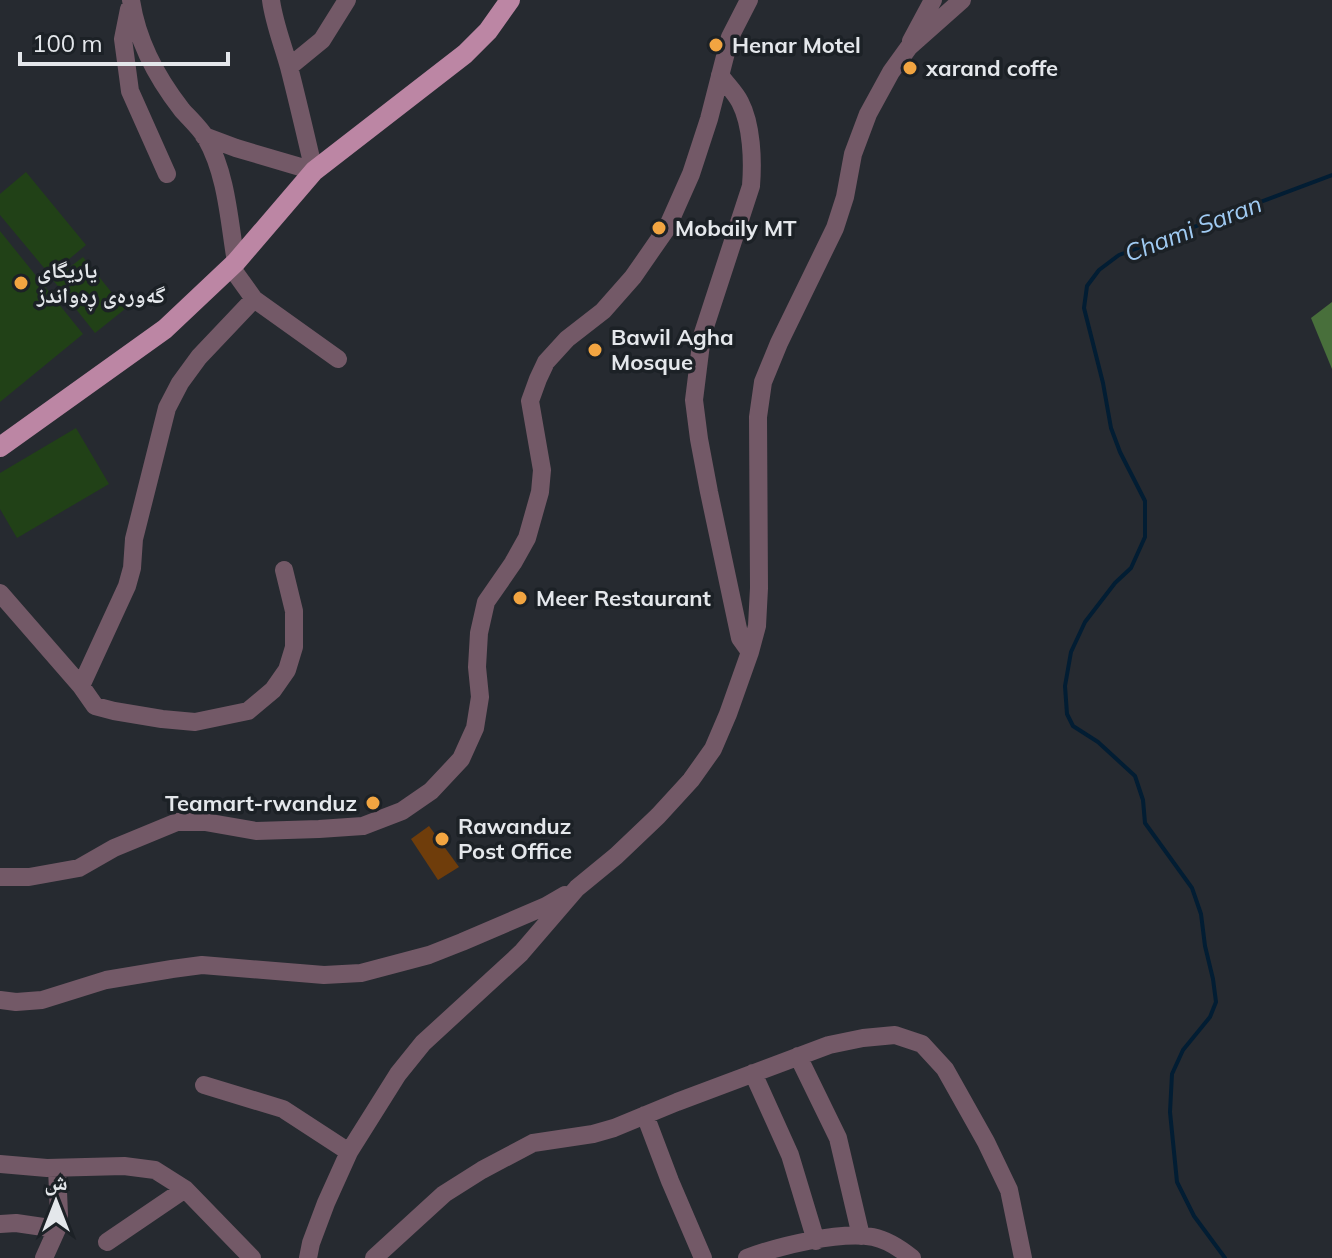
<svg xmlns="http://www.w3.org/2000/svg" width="1332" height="1258" font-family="Mulish,'Noto Naskh Arabic',sans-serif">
	<rect width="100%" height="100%" fill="#262a30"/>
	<!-- green -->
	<path fill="#214117" d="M26 172 86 245 50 275 0 215V194Z
		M0 231 83 334 0 402Z
		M83 257 125 309 95 333 53 280Z
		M76 428 109 484 17 538 0 509V473Z"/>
	<!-- forest -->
	<path fill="#486f3b" d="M1332 302V369L1311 318Z"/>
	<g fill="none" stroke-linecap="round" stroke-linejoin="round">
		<!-- stream -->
		<path stroke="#021d33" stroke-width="4" d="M1225 1258 1194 1216 1177 1182 1170 1112 1172 1074 1183 1050 1210 1017 1216 1002 1213 979 1205 946 1201 914 1192 888 1145 823 1143 800 1135 776 1098 742 1073 726 1067 714 1065 686 1071 652 1085 622 1115 583 1131 568 1145 537V501L1120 452 1111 428 1103 383 1084 308 1087 286 1099 270 1119 255 1332 175"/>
	</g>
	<!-- building -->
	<path fill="#6f3d0b" d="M429 826 459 867 438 880 411 839Z"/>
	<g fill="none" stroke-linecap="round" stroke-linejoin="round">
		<!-- minor -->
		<path stroke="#735967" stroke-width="18" d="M131 0C137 41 157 78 182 110 190 119 200 128 206 138 227 175 229 221 236 262
			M129 9 123 39 130 91 167 174
			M911 41 933 0
			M289 67 322 40 347 0
			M720 75C726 84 735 92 740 102 752 125 753 161 751 186L702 336 694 400 699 439 709 492 740 638 750 652
			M204 136 236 148 314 171C306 137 298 102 289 67 283 45 274 23 271 0
			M231 267 254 299 338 359
			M0 593 81 686 95 706 114 711 162 719 195 722 248 711 273 690 287 670 294 647V611L284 570
			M81 686 127 586 132 568 134 539 167 408 180 383 199 357 254 299
			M0 877H29L79 868 114 848 177 822H205L256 831 319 829 363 826 402 811 431 791 461 759 475 728 480 697 477 667 479 633 486 602 513 563 527 538 540 492 542 470 530 401 538 379 546 362 567 339 603 311 633 277 667 228 691 174 709 119 730 37 749 0
			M0 1000 16 1002 42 1000 106 980 172 969 202 965 324 975 361 973 429 955 462 942 546 906 565 895
			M798 1056 838 1138 861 1236
			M753 1073 790 1155 816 1241
			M204 1085 283 1109 349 1152
			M645 1115 670 1181 703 1258
			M0 1164 47 1168 124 1166 155 1170 185 1189 252 1258
			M0 1224 16 1223 57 1229
			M107 1242 185 1189
			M44 1258 57 1229 59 1215 57 1168
			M308 1258 311 1243 326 1203 349 1152 398 1074 423 1043 521 953 577 888 616 856 658 816 691 780 713 749 728 714 750 652 757 626 759 588 758 417 763 382 779 343 835 228 845 197 853 154 868 114 891 72 909 47 962 0
			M374 1258 444 1194 482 1170 533 1143 593 1134 614 1128 677 1102 829 1045 863 1038 895 1035 922 1044 945 1069 986 1142 1009 1190 1023 1258
			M747 1258C778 1246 840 1231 873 1237 888 1240 901 1249 912 1258"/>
		<!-- major -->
		<path stroke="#bc86a4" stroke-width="20" d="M0 447 165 329 236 262 314 171 465 54 488 31 510 0"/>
	</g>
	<!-- markers -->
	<g fill="#f2a541" stroke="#1c2126" stroke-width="3">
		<circle cx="716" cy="45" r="8"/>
		<circle cx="910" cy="68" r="8"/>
		<circle cx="659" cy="228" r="8"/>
		<circle cx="21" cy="283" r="8"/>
		<circle cx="595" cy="350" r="8"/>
		<circle cx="520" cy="598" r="8"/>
		<circle cx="373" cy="803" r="8"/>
		<circle cx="442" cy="839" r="8"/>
	</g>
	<g text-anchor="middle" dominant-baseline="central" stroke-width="7" stroke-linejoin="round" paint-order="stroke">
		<!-- poi labels -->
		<g font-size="22" font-weight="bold" fill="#e4e7eb" stroke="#1c2126" text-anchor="start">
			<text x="732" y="45">Henar Motel</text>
			<text x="926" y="68">xarand coffe</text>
			<text x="675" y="228">Mobaily MT</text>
			<text x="37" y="270">یاریگای<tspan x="37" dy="25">گەورەی ڕەواندز</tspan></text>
			<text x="611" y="337">Bawil Agha<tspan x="611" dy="25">Mosque</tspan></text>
			<text x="536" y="598">Meer Restaurant</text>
			<text x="357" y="803" text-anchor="end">Teamart-rwanduz</text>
			<text x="458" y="826">Rawanduz<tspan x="458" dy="25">Post Office</tspan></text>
		</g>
		<!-- water labels -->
		<g font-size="24" font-style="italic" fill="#a0cbf3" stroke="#1c2126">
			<text transform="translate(1193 228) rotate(-21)">Chami Saran</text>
		</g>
	</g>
	<!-- north arrow -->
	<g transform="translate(56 1202)" stroke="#1c2126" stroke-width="6" paint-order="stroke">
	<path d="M0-6L14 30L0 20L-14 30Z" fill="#e4e7eb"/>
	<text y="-12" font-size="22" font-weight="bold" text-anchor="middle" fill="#e4e7eb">ش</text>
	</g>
	<!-- scale -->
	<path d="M20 52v12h208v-12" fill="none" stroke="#e4e7eb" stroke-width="4"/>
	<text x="32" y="52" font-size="24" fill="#e4e7eb" stroke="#1c2126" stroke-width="6" paint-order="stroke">100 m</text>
</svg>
